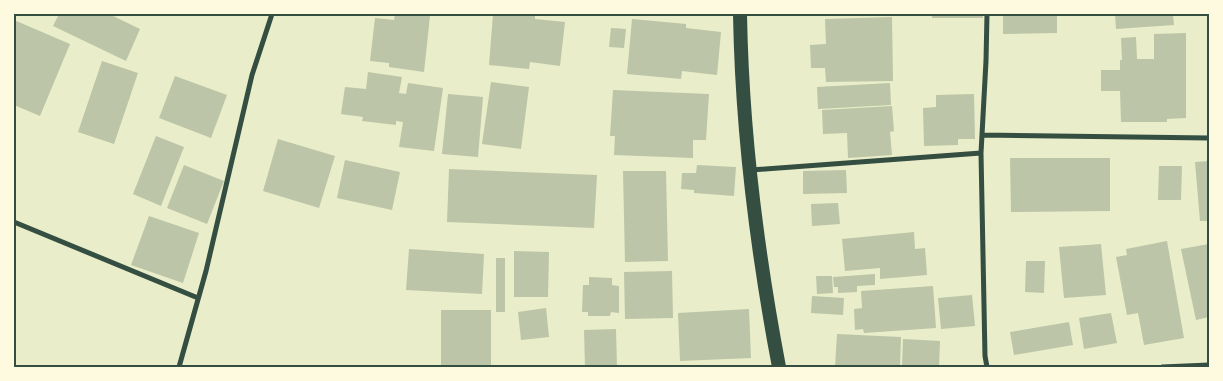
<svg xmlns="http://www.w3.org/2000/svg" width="1223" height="381" font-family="Jost,sans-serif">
	<rect width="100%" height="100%" fill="#e9edc9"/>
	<!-- building -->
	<path fill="#bcc5a7" d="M59 14H109L140 29 126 61 53 26Z
		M395 14 430 16 424 72 389 67V63L370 61 375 18 394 20Z
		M493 14H535V19L565 22 560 66 530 62 529 69 489 65Z
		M932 14H983V18H932Z
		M1003 14H1057V33L1003 34Z
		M1115 14H1173L1174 25 1116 29Z
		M892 17 893 81 826 82 825 68H811L810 45 826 44 825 19Z
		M632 19 686 24V28L721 32 717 75 682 71 681 79 627 74Z
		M14 20 70 44 40 116 14 105Z
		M611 28 626 29 624 48 609 47Z
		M1186 33V118L1167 119V122H1121L1120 91H1101V70H1120V60H1122L1121 38 1136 37 1137 59H1154V34Z
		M102 61 138 73 114 144 78 132Z
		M368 72 402 77 399 93 406 94 408 83 443 88 434 151 399 147 403 122 396 121V125L362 121 363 117 341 114 345 87 366 89Z
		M175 76 227 95 211 138 159 118Z
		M491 82 529 87 521 149 482 144Z
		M890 83 891 105 818 109 817 87Z
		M613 90 709 94 706 140H693V158L614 155 615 136H610Z
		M448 94 483 97 478 157 442 154Z
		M974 94 975 139H958V145L924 146 923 108 936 107V95Z
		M892 106 894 131 890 132 892 155 848 158 847 133 823 134 822 110Z
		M156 136 184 147 161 206 133 194Z
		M278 139 335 156 319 208 263 191Z
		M1010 158H1110V211L1011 212Z
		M345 160 400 172 392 210 337 198Z
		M1209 161V221H1200L1195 162Z
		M184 165 224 181 207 224 167 208Z
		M697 165 736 167 734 196 694 193V190L681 189 682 173H696Z
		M1159 166H1182L1181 200H1158Z
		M449 169 597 175 594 228 447 222Z
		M846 170 847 193 803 194V171Z
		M623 171H666L668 261 625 262Z
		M838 203 840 224 812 226 811 204Z
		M149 216 199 233 183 283 131 265Z
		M914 232 915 249 925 248 927 275 880 279V268L845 271 842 239Z
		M1167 241 1184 338 1144 345 1138 313 1127 315 1116 257 1127 255 1126 249Z
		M1101 244 1106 295 1064 298 1059 247Z
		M1209 244V317L1196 320 1181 249Z
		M409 249 484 254 482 294 406 290Z
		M514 251 549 252 548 297H514Z
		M496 258H505V312H496Z
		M1026 261H1045L1044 293 1025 292Z
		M672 271 673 318 625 319 624 272Z
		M875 274V285L857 286V292L838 293V287H834L833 277Z
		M816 276H832L833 293 817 294Z
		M589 277 612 278V285L619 286V313L611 312 610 316H588V312H582L583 285H589Z
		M933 286 936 328 864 333 863 329 855 330 854 309 862 308 861 291Z
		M972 295 975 326 941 329 938 298Z
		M812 296 844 298 843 315 811 313Z
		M546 308 549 337 521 340 518 312Z
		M749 309 751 358 680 361 678 313Z
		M441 310H491V367H441Z
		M1111 313 1117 343 1084 349 1079 318Z
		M1069 322 1073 345 1014 355 1010 332Z
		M616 329 617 367H585L584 330Z
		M837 334 901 337 900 367H835Z
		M903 339 940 341 939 367H902Z"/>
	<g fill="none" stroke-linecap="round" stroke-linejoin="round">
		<!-- minor -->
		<path stroke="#344e41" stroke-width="5" d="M982 135 1209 138
			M752 170 981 153
			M14 222 198 298
			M179 367 206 271 252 75 272 14
			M987 367 985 356 981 153 986 61 987 14
			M1162 367 1209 365"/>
		<!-- trunk -->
		<path stroke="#344e41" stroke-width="14" d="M740 14C742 133 757 251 779 367"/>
	</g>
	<!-- border -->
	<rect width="1223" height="381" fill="none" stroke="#fefae0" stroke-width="30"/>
	<rect x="15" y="15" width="1193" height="351" fill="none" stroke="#344e41" stroke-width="2"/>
</svg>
